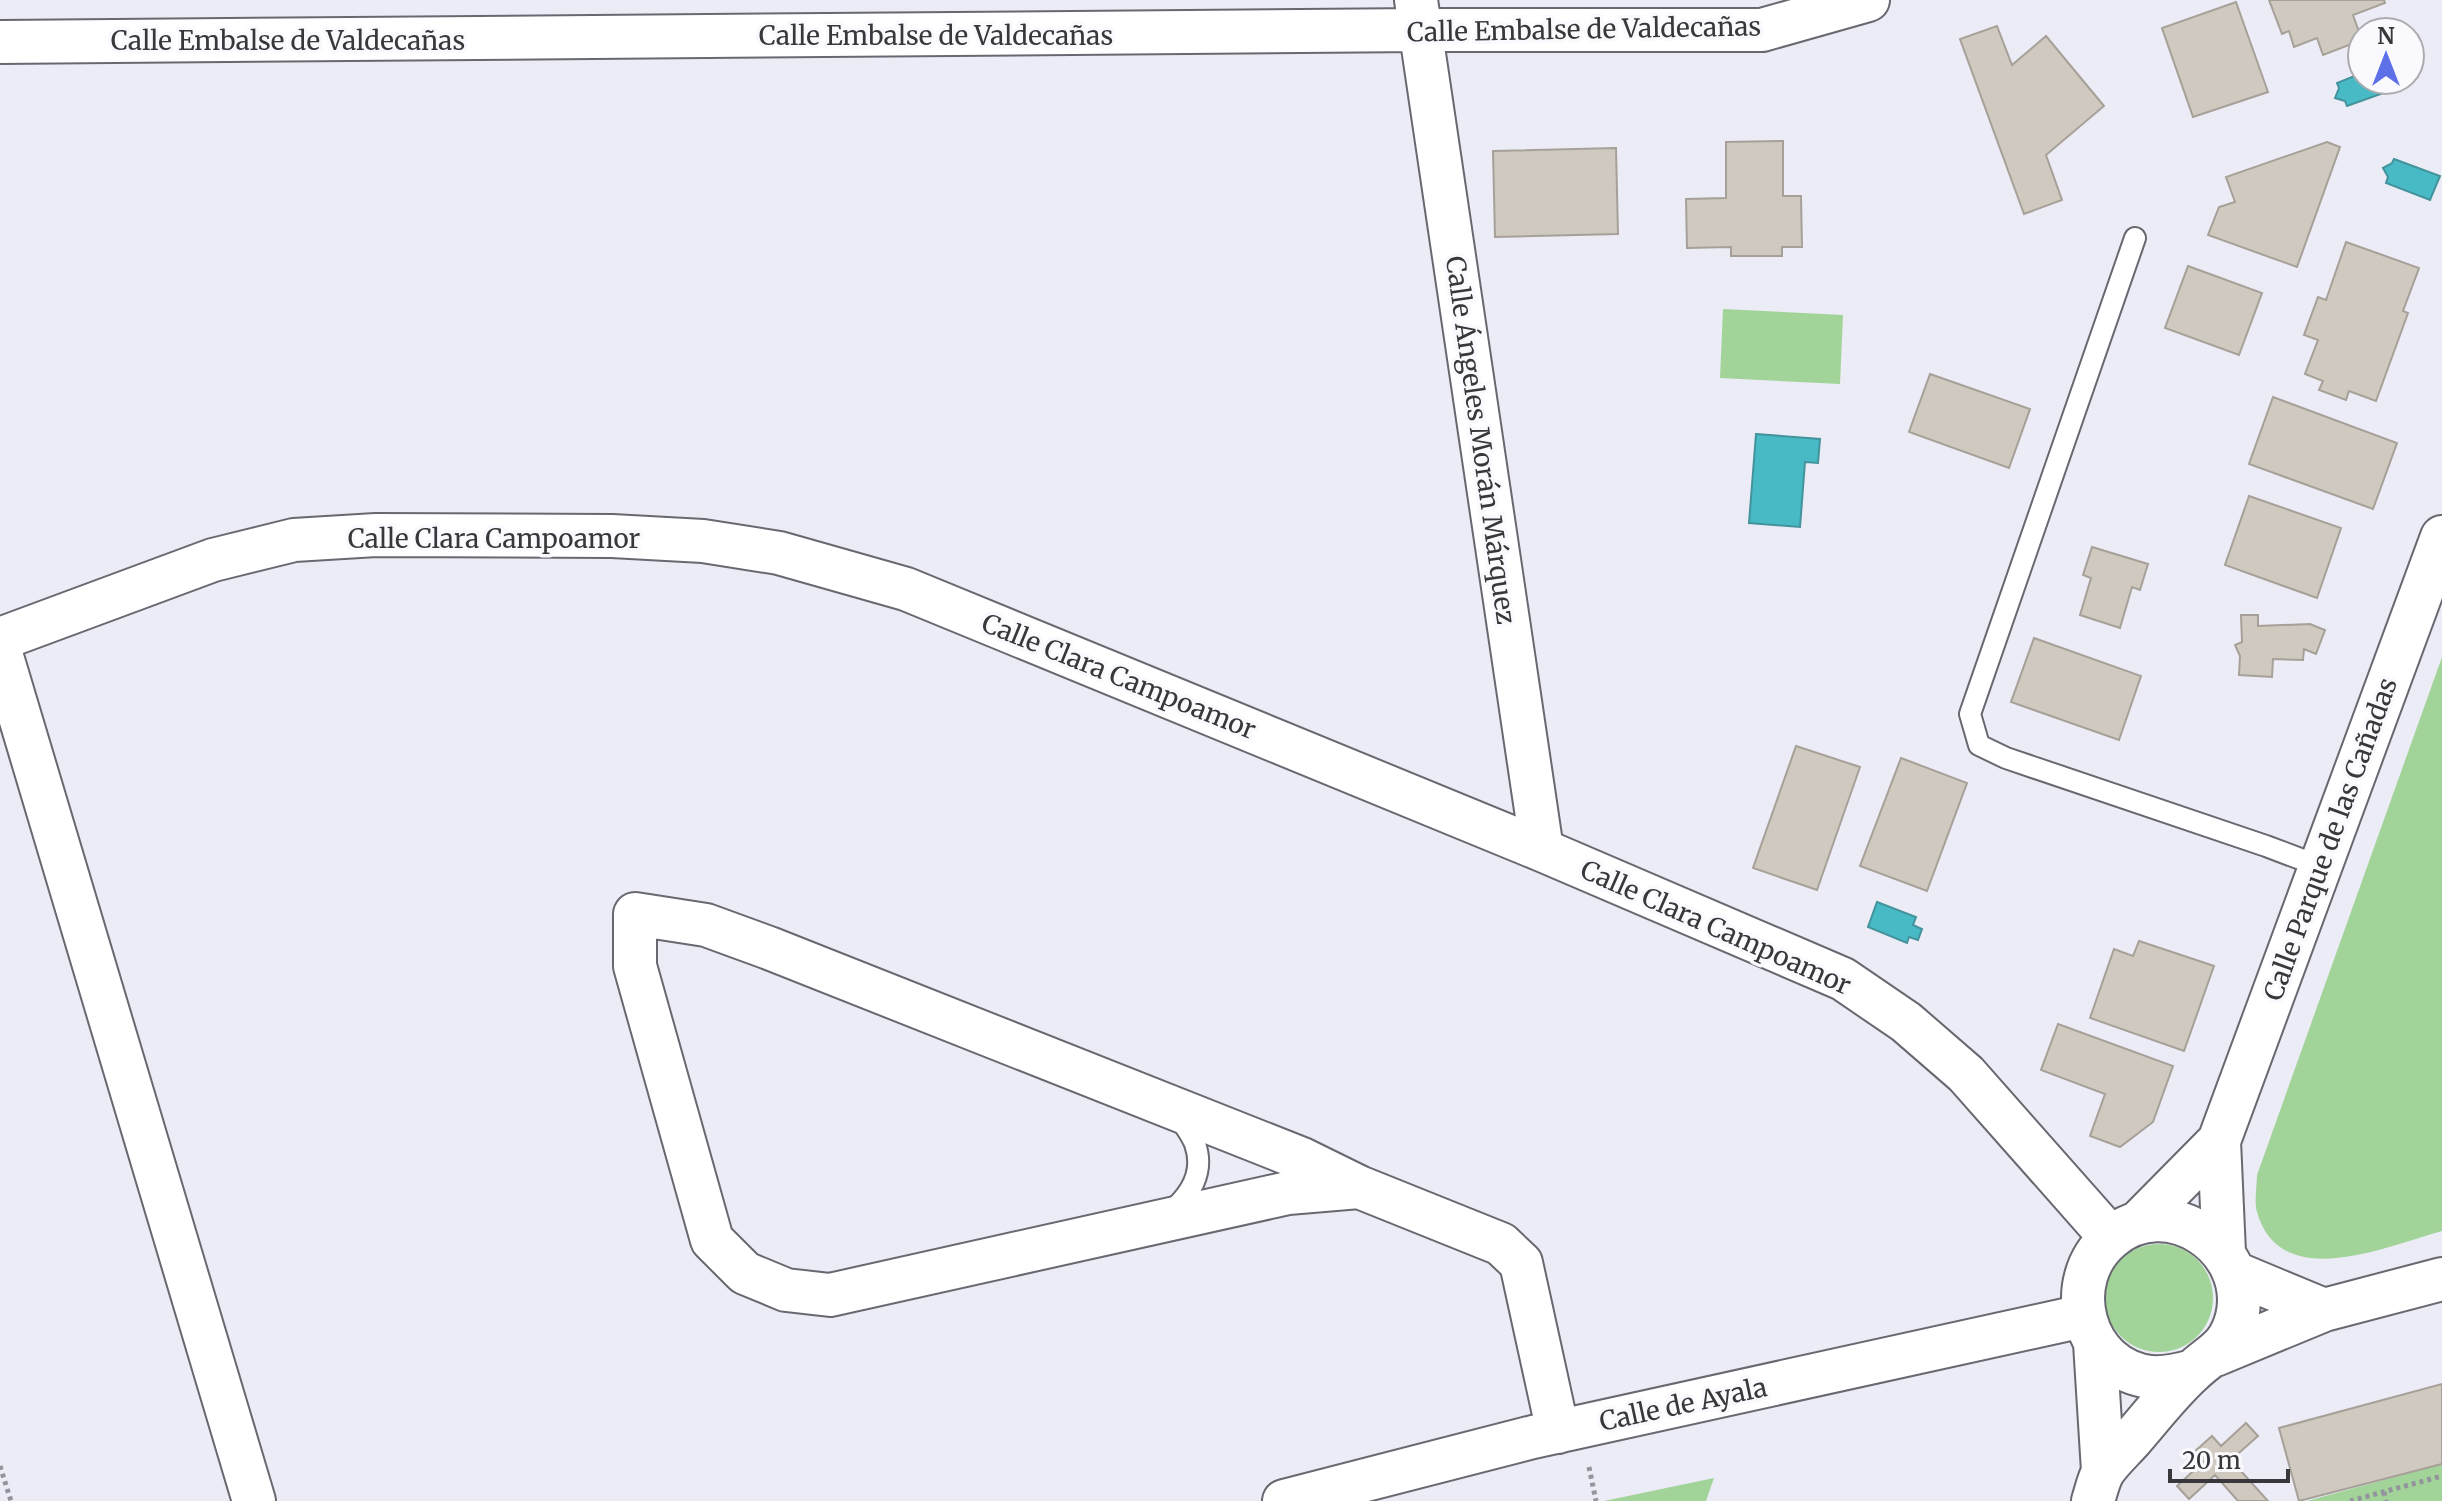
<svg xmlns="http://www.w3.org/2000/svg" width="2442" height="1501" font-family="Merriweather,serif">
	<rect width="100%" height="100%" fill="#ececf6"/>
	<!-- green -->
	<path fill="#a2d49a" d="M1723 309 1843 315 1840 384 1720 378Z
		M2442 657V1231C2387 1246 2280 1294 2257 1212 2254 1201 2257 1186 2257 1175Z
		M2105 1298a54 54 0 1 1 108 0a54 54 0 1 1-108 0Z
		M2442 1464V1501H2307Z
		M1714 1478 1706 1501H1604Z"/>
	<!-- water -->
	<path fill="#48bac5" stroke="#43939c" stroke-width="2" d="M2362 73V80H2388L2392 90 2347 106 2345 101 2335 98 2339 88 2337 83Z
		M2394 159 2440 176 2430 200 2386 183 2388 177 2383 168 2392 163Z
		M1756 434 1820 439 1818 463 1805 462 1800 527 1749 523Z
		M1877 902 1916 917 1913 925 1922 929 1918 940 1909 937 1907 943 1868 927Z"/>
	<!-- building -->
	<path fill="#cfc9c0" stroke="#a6a098" stroke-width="2" d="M2269 0H2384L2385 3 2353 15 2362 40 2323 55 2317 38 2294 47 2289 31 2282 34Z
		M2236 2 2268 92 2193 117 2162 28Z
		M1997 26 2012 65 2046 36 2104 106 2046 155 2062 200 2024 214 1960 39Z
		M1783 141V196H1801L1802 247H1782V256H1731V247L1687 248 1686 199 1726 198V142Z
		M2327 142 2340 147 2297 267 2208 235 2219 207 2235 202 2226 177Z
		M1616 148 1618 234 1495 237 1493 151Z
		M2346 242 2419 268 2403 311 2408 313 2376 401 2349 391 2346 400 2319 390 2323 381 2305 374 2318 340 2304 335 2318 297 2326 300Z
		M2188 266 2262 293 2239 355 2165 328Z
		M1930 374 2030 409 2009 468 1909 432Z
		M2273 397 2397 443 2373 509 2249 464Z
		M2249 496 2341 528 2317 598 2225 565Z
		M2092 547 2148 564 2140 590 2132 587 2120 628 2080 615 2091 578 2083 575Z
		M2241 615H2258V626L2310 624 2325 630 2316 654 2304 649 2303 660 2273 659 2272 677 2239 675 2240 656 2235 645 2242 642Z
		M2034 638 2141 676 2119 740 2011 702Z
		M1796 746 1860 767 1817 890 1753 868Z
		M1901 758 1967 783 1927 891 1860 866Z
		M2139 941 2214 966 2184 1051 2090 1018 2114 949 2133 956Z
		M2058 1024 2173 1066 2153 1122 2120 1147 2090 1136 2105 1094 2041 1070Z
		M2442 1384V1464L2299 1501 2279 1428Z
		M2246 1423 2258 1436 2231 1460 2268 1501H2238L2215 1475 2189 1499 2177 1486 2203 1462 2194 1452 2212 1436 2221 1446Z"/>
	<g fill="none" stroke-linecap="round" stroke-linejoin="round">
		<!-- lane casing -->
		<g stroke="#686871" stroke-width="24">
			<path id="lane" d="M2135 238 1970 714 1979 745 2006 758 2266 846 2319 866
				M1169 1213C1190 1196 1205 1172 1195 1144 1192 1135 1184 1125 1178 1116"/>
		</g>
		<!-- street casing -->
		<g stroke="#686871" stroke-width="46">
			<path id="street" d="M1416 0 1542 850
				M0 42 1421 30H1762L1868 0
				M0 639 213 560 294 540 376 535 612 536 703 541 779 553 906 589 1542 850 1843 979 1906 1022 1966 1074 2111 1238
				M0 650 254 1501
				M1359 1187 1288 1193 830 1295 786 1290 745 1273 712 1240 635 966V914L706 925 769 948 1302 1159 1359 1187 1501 1244 1521 1263 1558 1432
				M2138 1223 2219 1141
				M2224 1253 2219 1141 2442 537
				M2235 1273 2324 1310
				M2095 1343 2103 1471
				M2215 1355 2324 1310 2442 1279
				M1284 1501 1533 1437 2083 1316
				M2093 1501C2096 1492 2098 1481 2103 1472 2110 1461 2122 1450 2131 1440 2151 1417 2170 1392 2192 1372 2213 1352 2229 1349 2237 1317 2253 1247 2167 1190 2111 1238 2060 1280 2082 1369 2151 1377 2165 1378 2179 1375 2193 1371"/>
		</g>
		<!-- path -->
		<path stroke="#94949c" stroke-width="5" stroke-dasharray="4 4" stroke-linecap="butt" d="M0 1466 11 1501
			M1589 1467 1596 1501
			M2384 1492 2386 1501
			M2350 1501 2442 1476"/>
		<!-- lane -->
		<use href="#lane" stroke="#fff" stroke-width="20"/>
		<!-- street -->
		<use href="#street" stroke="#fff" stroke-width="42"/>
	</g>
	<g text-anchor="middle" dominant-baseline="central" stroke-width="7" stroke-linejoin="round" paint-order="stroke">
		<!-- street labels -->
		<g font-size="26" fill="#37373c" stroke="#fafafe">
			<text transform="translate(1584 29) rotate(-1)">Calle Embalse de Valdecañas</text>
			<text x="936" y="35">Calle Embalse de Valdecañas</text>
			<text x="288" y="40">Calle Embalse de Valdecañas</text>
			<text transform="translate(1481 440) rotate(82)">Calle Ángeles Morán Márquez</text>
			<text x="494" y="538">Calle Clara Campoamor</text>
			<text transform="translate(1119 676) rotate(22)">Calle Clara Campoamor</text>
			<text transform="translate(2330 839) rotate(-70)">Calle Parque de las Cañadas</text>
			<text transform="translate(1716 927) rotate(24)">Calle Clara Campoamor</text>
			<text transform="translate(1683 1404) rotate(-12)">Calle de Ayala</text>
		</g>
	</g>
	<!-- north arrow -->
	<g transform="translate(2386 56)"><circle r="38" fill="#fafafe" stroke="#acacb0" stroke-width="2"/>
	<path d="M0-6L14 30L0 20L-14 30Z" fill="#5e70e8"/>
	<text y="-12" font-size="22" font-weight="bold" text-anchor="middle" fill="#37373c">N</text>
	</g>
	<!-- scale -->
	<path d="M2170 1469v12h118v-12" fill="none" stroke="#37373c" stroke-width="4"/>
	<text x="2182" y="1469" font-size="24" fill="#37373c" stroke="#fafafe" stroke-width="6" paint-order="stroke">20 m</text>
</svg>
